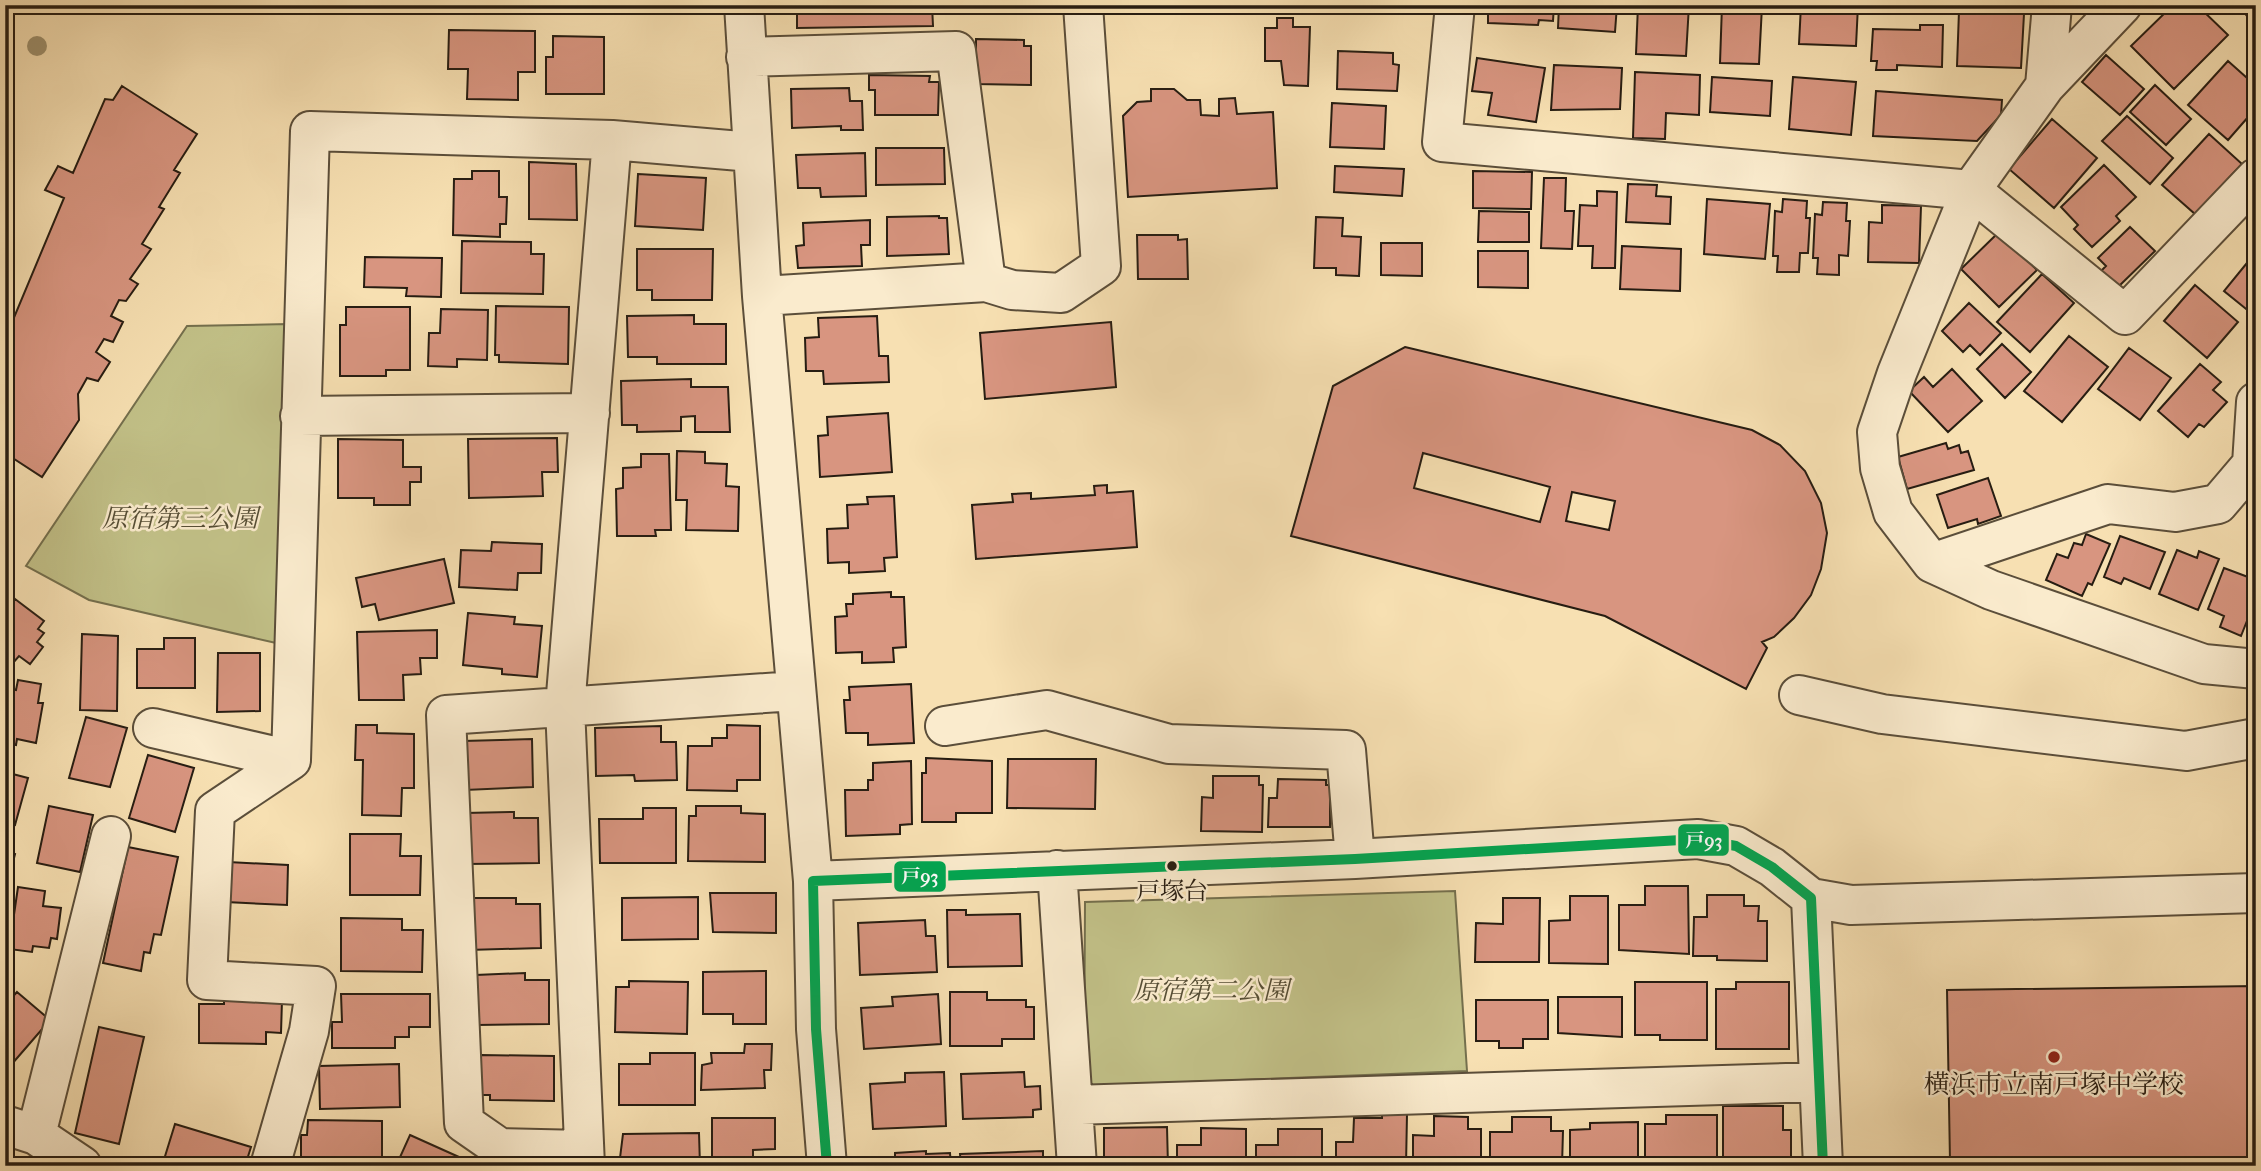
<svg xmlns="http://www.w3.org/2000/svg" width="2261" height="1171" font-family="'IM FELL French Canon','Noto Serif JP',serif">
	<rect width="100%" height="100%" fill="#f7e0b2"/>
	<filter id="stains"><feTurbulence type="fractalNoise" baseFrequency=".00286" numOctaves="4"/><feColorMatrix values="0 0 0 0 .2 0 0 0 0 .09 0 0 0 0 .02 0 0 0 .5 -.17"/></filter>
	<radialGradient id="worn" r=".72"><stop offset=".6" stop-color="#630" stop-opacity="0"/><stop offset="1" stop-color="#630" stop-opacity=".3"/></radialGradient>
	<!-- green -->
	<path fill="#c2c188" stroke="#746f4d" stroke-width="2" d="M288 324 276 643 89 600 26 566 187 326Z
		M1455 891 1467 1071 1084 1086 1085 902Z"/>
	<!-- building -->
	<path fill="#d89580" stroke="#271d12" stroke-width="2" fill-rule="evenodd" d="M797 5H932L933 26 797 28Z
		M976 5H1033L976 11Z
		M1112 5H1171L1112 8Z
		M1482 5H1554L1553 21 1539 20 1538 25 1488 23V13H1481Z
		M1559 5H1617L1615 32 1558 28Z
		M1638 5H1689L1686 56 1636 54Z
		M1722 5 1762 6 1759 64 1720 63Z
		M1801 5H1858L1856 46 1799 44Z
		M2173 5H2197L2228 35 2174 89 2131 46Z
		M2256 5V28L2244 12Z
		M1959 11 2024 14 2021 68 1957 66Z
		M1277 18H1293V27H1310L1308 86 1284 85 1281 61H1265V28H1277Z
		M1920 25H1943L1942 67 1897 65V70H1876L1877 61H1871L1873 29 1920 30Z
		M449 30 535 31V72H518V100L467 99 468 69H448Z
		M553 36 604 37V94H546V57H553Z
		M976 39 1024 40V46H1031V85L976 84Z
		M1338 51 1393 53V64L1399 65 1397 91 1337 89Z
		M2106 55 2144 89 2120 115 2082 82Z
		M1477 58 1545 68 1536 122 1488 115 1492 93 1472 91Z
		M2228 61 2256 86V108L2228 140 2188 105Z
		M1554 65 1622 68 1620 109 1551 110Z
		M1635 72 1700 75 1699 115 1666 113 1665 139 1633 138Z
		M869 75 930 76 929 82H939L938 115H875V90H869Z
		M1712 77 1772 81 1770 116 1710 112Z
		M1793 77 1856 82 1851 135 1789 129Z
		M2155 85 2191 119 2166 145 2130 112Z
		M122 86 197 134 174 170 180 173 159 207 164 209 142 244 151 249 130 279 138 284 126 301 119 300 111 316 123 322 113 342 104 339 96 352 110 362 98 381 87 378 78 394 79 420 42 477 5 453V339L64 198 45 190 58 166 73 173 105 99 113 100Z
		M849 88 850 101H862L863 130H841V126L792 128 791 89Z
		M1151 89H1174L1187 100H1200L1201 115 1219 116V99L1235 98 1237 114 1273 112 1277 188 1128 197 1123 116 1137 102 1151 101Z
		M1876 91 2002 100 2001 115 1977 141 1873 136Z
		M1332 103 1386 106 1384 149 1330 147Z
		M2127 116 2173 158 2150 184 2102 141Z
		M2052 119 2097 158 2054 208 2009 169Z
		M2209 134 2242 164 2195 214 2162 185Z
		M876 148H944L945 184 876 185Z
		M865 153 866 196 821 197 820 188H798L796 155Z
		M529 162 576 164 577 220 529 219Z
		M2104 165 2136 197 2116 216 2120 221 2092 247 2074 229 2078 225 2061 207Z
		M1335 166 1404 169 1402 196 1334 192Z
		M472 171H499V197H507L506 224H500V237L453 235 454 179H472Z
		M1473 171 1532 172 1531 209 1473 208Z
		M638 174 706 178 703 230 635 226Z
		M1544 178H1566L1565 211H1574L1572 249 1541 248Z
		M1628 184 1657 185 1656 196 1671 197 1670 224 1626 222Z
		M1597 191 1617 192 1615 268H1592L1593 246H1578L1580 205 1597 206Z
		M1707 199 1770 204 1765 259 1704 254Z
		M1783 199 1807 201 1806 218H1810L1808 253H1800L1799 272H1777L1778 256H1773L1775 211 1782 212Z
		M1823 202 1847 203 1846 221H1850L1848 256 1839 255V275L1817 274 1818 258H1813L1815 214 1822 215Z
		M1882 205 1921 206 1919 263 1868 262 1869 222 1882 223Z
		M1479 211 1529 212V242H1478Z
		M939 216V218H947L949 254 887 256V217Z
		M1316 217 1343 218 1342 236 1361 237 1359 276 1336 275V268H1314Z
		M870 220V245H861L862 266 798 268 796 246 804 245 803 223Z
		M2130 227 2155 251 2117 288 2101 271 2106 266 2098 258Z
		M1999 232 2037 270 1999 307 1961 269Z
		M1137 235H1178V240L1187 239 1188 279H1138Z
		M462 241 531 242V254H544L543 294 461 293Z
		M1381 243H1422V276L1381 275Z
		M1622 246 1681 249 1680 291 1620 289Z
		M637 249H713L712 300H652V290H637Z
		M1478 251H1528V288L1478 287Z
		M365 257 442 258 441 297 406 296 407 288 364 287Z
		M2251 258 2256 262V317L2224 291Z
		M2042 274 2074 303 2030 352 1997 322Z
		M2195 285 2238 322 2207 358 2164 321Z
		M1969 303 2001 333 1980 355 1970 345 1963 352 1942 331Z
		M496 306 569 307 568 364 499 362V355H495Z
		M346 307H410V370H386V376H340V325H346Z
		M441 309 488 310 487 360 457 359V367L428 366 429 333H440Z
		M694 315V324H726V364H657V357H628L627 316Z
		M877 316 879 356H888L889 382 824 384 823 371H806L805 338 819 337 818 318Z
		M1111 322 1116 387 985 399 980 333Z
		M2069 336 2108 367 2062 422 2024 391Z
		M2002 344 2031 372 2005 398 1977 369Z
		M1405 347 1752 430 1780 445 1805 471 1821 503 1827 533 1821 569 1811 595 1794 618 1774 637 1762 642 1767 648 1746 689 1605 616 1291 536 1333 386ZM1423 453 1550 487 1540 522 1414 488ZM1572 492 1615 501 1609 530 1566 521Z
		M2129 348 2171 378 2140 420 2098 389Z
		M2200 364 2221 382 2213 390 2227 402 2204 427 2199 424 2188 437 2158 411Z
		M1952 369 1982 401 1948 432 1909 391 1924 377 1933 387Z
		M691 379V387H728L730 432H695V416L681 417V431L637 432V425H622L621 381Z
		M888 413 892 472 820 477 818 436 828 435 827 417Z
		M557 438 558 472H542L543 496 469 498 468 439Z
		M338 439 403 440V467H421V482H410V505H374V498H338Z
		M1946 443 1948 449 1959 445 1961 453 1968 451 1974 470 1907 489 1898 457Z
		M677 451 705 452V463L727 464 726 486 739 487 738 531 686 530 687 500H676Z
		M641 454H669L671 530H655L656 536H617L616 489 623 488V468L641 467Z
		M1988 478 2001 516 1978 524 1977 519 1948 528 1937 495Z
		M1107 485V493L1133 491 1137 547 976 559 972 505 1013 502 1012 494 1031 493V499L1095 495 1094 486Z
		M894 496 897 557 884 558 885 571 849 573V562L828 563 827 529 848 528 847 505 868 504 867 497Z
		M2086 534 2110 544 2092 585 2088 583 2082 596 2046 580 2057 554 2068 558 2074 543 2082 545Z
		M2120 536 2165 552 2150 589 2124 578 2121 584 2104 577Z
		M492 542 542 544 541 573H518L517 590 459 587 461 550 491 551Z
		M2177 550 2197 558 2199 551 2219 559 2198 610 2159 594Z
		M444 559 454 603 379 620 375 604 362 607 356 578Z
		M2224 568 2256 580V598L2241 636 2220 627 2224 616 2208 609Z
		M891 592V597H904L906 647 893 648 894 662 862 663V652L836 653 835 617 847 616 846 604H853V594Z
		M15 599 44 621 38 629 44 633 37 642 43 647 30 664 19 656 13 663 5 658V612Z
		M468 613 515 617 514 624 542 626 537 677 502 674V669L463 665Z
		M437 630V658H420L421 674 403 675 404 700H359L357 632Z
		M82 634 118 636 117 711 80 710Z
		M164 638H195V688H137V649H164Z
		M218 653H260V711L217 712Z
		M18 680 41 684 38 703H43L36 743 17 739 16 745 5 743V688L16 690Z
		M911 684 914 743 868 745V733H846L844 700H850L849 687Z
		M86 717 127 728 110 787 69 778Z
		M356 725H377V733L414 734V788H402L401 816 362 815 363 760H355Z
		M727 725 760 726V780H737V791L687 790 688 746H712V738H727Z
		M661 726V742H676L677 780 635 781 634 775 596 776 595 728Z
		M532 739 533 787 465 790 463 741Z
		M148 755 194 768 175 832 129 818Z
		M926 758 992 761V813H956V822H922V773H926Z
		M1008 759H1096L1095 809 1007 808Z
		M911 761 912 824 900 825V834L846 836 845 790H868V780H873V763Z
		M5 772 28 778 15 825 5 822Z
		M1213 776H1259V785H1263L1262 832 1201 831 1202 797 1213 798Z
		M1278 779 1326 780V785H1330V827H1268L1269 798H1277Z
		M49 806 93 815 80 872 37 863Z
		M696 806H741V813L765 814V862L688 861 689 816H696Z
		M643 808H676V863H600L599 819H643Z
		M514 812V818H538L539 863 466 864 465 813Z
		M350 834H401L400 856H421L420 895H350Z
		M128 847 178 857 161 935 154 934 150 953 144 952 141 971 103 963Z
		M5 852 15 854 5 895Z
		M228 862 288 865 287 905 226 902Z
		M1645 886H1688L1689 954 1619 950V905H1645Z
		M18 887 45 891 43 906 61 908 57 939 51 938 49 948 33 946 32 952 9 949Z
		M710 893H776V933L713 932Z
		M1707 895H1744V906H1759L1758 921H1767V961L1717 960V956H1693L1694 917H1707Z
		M1570 896H1608V964L1549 963V921L1570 920Z
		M698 897V939L622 940V898Z
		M467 898H516V904H540L541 948 468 950Z
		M1503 898H1540L1539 962H1475L1476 923 1503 924Z
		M947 910H966V915L1020 914 1022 966 948 967Z
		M341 918 402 919V930H423L422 972 341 971Z
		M925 920 926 936H935L937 972 860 975 858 923Z
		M766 971V1024H733V1014H703V972Z
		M525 973V980H549V1024L477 1025 476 975Z
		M629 981 688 982 687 1034 615 1032 616 987H629Z
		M1635 982H1707V1040H1660V1035H1635Z
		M1736 982H1789V1049H1716V989H1736Z
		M2256 986V1166H2048V1159L1950 1161 1947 990Z
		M17 992 50 1020 5 1072V1005Z
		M950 992H987V1000H1026V1007H1034V1039H1002V1046H950Z
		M341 994H430V1027H409V1037H395V1048H332V1022H342Z
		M938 994 941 1044 864 1049 861 1008 893 1006 892 997Z
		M1558 997H1622V1037L1558 1033Z
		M224 999 282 1000 281 1033 266 1032V1044L199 1043V1004H224Z
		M1476 1000H1548V1039H1523V1048H1499V1041H1476Z
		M99 1027 144 1037 119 1144 75 1133Z
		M745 1044H772L771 1070H764L765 1088 701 1090 702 1065 712 1063 711 1053H744Z
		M650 1053H695V1105H619V1064H650Z
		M481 1055 554 1056V1101L490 1100V1095H481Z
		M399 1064 400 1107 320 1109 319 1066Z
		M944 1072 946 1126 873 1129 870 1084 905 1082V1073Z
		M1024 1072 1025 1087 1040 1086 1041 1109 1033 1110V1117L963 1119 961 1074Z
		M1723 1106H1783V1130H1791V1166H1723Z
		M1382 1114H1407L1406 1166H1336V1142H1353L1354 1118H1382Z
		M1666 1115H1717V1166H1645V1124H1666Z
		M1434 1116 1468 1117V1129H1481V1166H1413V1135L1434 1136Z
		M1512 1117H1551V1131H1563L1562 1166H1490V1132H1512Z
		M712 1118H775V1149L753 1150V1161H712Z
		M308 1120 382 1121V1166H301V1135H307Z
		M1638 1122V1166H1570V1130L1590 1129V1123Z
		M175 1124 251 1147 245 1166H162Z
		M1167 1127 1168 1166H1104V1128Z
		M1201 1128 1246 1129V1166H1177V1145H1201Z
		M1278 1129H1322V1166H1256V1145H1278Z
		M699 1133 700 1166H619L623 1134Z
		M410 1135 479 1166H396Z
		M926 1151V1154L950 1153 951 1166H877L876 1160 895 1159V1153Z
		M1043 1151V1166H961L960 1154Z
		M5 1153 20 1166H5Z"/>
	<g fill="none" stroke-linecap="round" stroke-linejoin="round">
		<!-- minor casing -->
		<g stroke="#5b4e3a" stroke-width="42">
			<path id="minor" d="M744 5 762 296 813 881 816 1029 827 1166
				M1455 5 1442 142 1971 190 2125 315 2256 178
				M2122 5 2045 86 1971 190 1897 373 1877 432 1880 468 1893 512 1932 563 1991 590 2204 664 2256 669
				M746 57 956 51 986 282
				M2045 86 2052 5
				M762 296 986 282 1012 290 1061 293 1101 266 1083 5
				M300 416 590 413
				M1932 563 2108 504 2175 512 2218 504 2252 464 2256 402
				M1799 695 1882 714 2186 751 2256 738
				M945 726 1047 710 1169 744 1346 750 1355 859
				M153 728 291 760
				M1057 870 1077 1166
				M813 881 1355 859 1698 839 1736 846 1772 867 1811 898 1851 905 2256 893
				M1811 898 1823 1166
				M1073 1105 1819 1082
				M5 1125 36 1135 82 1166
				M36 1135 111 836
				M584 1150 500 1148 464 1123 446 715 795 691
				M270 1166 309 1031 316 986 207 980 215 811 291 760 310 131 612 140 752 152
				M585 1166 565 707 612 140"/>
		</g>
		<!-- minor -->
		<use href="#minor" stroke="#faebcd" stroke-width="38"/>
		<!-- bus-1 casing -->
		<g stroke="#faebcd" stroke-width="16">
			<path id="bus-1" d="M827 1166 816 1029 813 881 1355 859 1698 839 1736 846 1772 867 1811 898 1823 1166"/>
		</g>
		<!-- bus-1 -->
		<use href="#bus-1" stroke="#00a651" stroke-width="10"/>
	</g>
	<!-- trees -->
	<circle fill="#9e906d" cx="37" cy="46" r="10"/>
	<!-- markers -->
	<circle fill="#271d12" stroke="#faebcd" stroke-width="2.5" cx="1172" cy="866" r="6"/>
	<circle fill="#8f2418" stroke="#faebcd" stroke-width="2.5" cx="2054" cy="1057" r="7"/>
	<g text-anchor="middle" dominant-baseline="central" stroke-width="5" stroke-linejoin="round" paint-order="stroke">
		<!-- bus labels -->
		<g font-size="24" fill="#271d12" stroke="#faebcd">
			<text x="1172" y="891">戸塚台</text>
		</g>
		<!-- park labels -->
		<g font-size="26" font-style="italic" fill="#564e35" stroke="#faebcd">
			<text x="180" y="518">原宿第三公園</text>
			<text x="1211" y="990">原宿第二公園</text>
		</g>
		<!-- poi labels -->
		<g font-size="26" fill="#271d12" stroke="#faebcd">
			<text x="2054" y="1084">横浜市立南戸塚中学校</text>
		</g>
	</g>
	<g stroke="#faebcd" stroke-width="2.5">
		<rect x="1677" y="823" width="53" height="34" rx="7" fill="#00a651"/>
		<rect x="893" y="860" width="54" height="33" rx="7" fill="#00a651"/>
	</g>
	<g font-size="19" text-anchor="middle" font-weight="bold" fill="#fff">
		<text x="1704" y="847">戸93</text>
		<text x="920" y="883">戸93</text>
	</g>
	<!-- margin -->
	<rect width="2261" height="1171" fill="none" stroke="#f7e0b2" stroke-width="28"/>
	<rect x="7" y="7" width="2247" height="1157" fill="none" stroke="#271d12" stroke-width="3.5"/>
	<rect x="14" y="14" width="2233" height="1143" fill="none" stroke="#271d12" stroke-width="2"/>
	<rect width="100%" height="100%" filter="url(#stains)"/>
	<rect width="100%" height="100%" fill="url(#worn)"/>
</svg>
